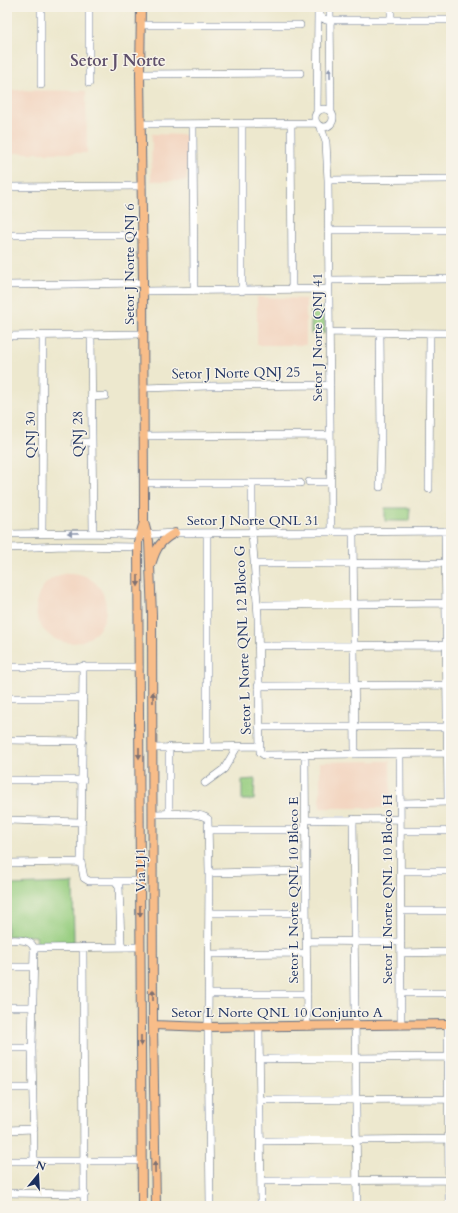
<svg xmlns="http://www.w3.org/2000/svg" width="458" height="1213" font-family="Cardo,serif">
	<rect width="100%" height="100%" fill="#f7f3e8"/>
	<filter id="ink" filterUnits="userSpaceOnUse"><feTurbulence type="fractalNoise" baseFrequency=".025" numOctaves="2"/><feDisplacementMap in="SourceGraphic" scale="8" xChannelSelector="R" yChannelSelector="G"/><feConvolveMatrix kernelMatrix="1 2 1 2 8 2 1 2 1" color-interpolation-filters="sRGB"/></filter>
	<filter id="wash" filterUnits="userSpaceOnUse"><feTurbulence type="fractalNoise" baseFrequency=".012" numOctaves="4" result="noise"/><feDisplacementMap in="SourceGraphic" scale="16" xChannelSelector="R" yChannelSelector="G"/><feGaussianBlur stdDeviation="0.9" result="paint"/><feColorMatrix in="noise" values="0 0 0 0 0 0 0 0 0 0 0 0 0 0 0 0 0 1.4 0 .05"/><feComposite in="paint" operator="in"/></filter>
	<g filter="url(#wash)">
		<rect width="100%" height="100%" fill="#ede8ce"/>
		<!-- built -->
		<path fill="#f3d4bf" d="M7 90 86 91 87 153H7Z
			M152 134 187 135V181H151Z
			M257 297 306 299V345H257Z
			M36 608a35 35 0 1 1 70 0a35 35 0 1 1-70 0Z
			M390 761 391 808H320V762Z"/>
		<!-- green -->
		<path fill="#97ce80" stroke="#597e6f" d="M311 308H325V333L311 334Z
			M385 508H410L409 521H385Z
			M255 779 254 800H242V780Z
			M73 883 74 942 37 945 36 936H7V885Z"/>
	</g>
	<g filter="url(#ink)">
		<g fill="none" stroke-linecap="round" stroke-linejoin="round">
			<!-- minor casing -->
			<g stroke="#647085" stroke-width="8">
				<path id="minor" d="M89 7V83
					M330 7 331 112
					M318 10 321 17 326 20H451
					M391 20V7
					M142 25H300
					M140 74 300 73
					M41 85V7
					M315 118a9 9 0 1 1 18 0a9 9 0 1 1-18 0Z
					M317 111 318 11
					M141 124 315 123
					M242 124V291
					M291 124 292 289
					M193 125 194 289
					M321 128 326 142 328 180 331 532
					M328 180 451 179
					M7 187 142 186
					M328 230H451
					M7 235H142
					M330 280 451 279
					M7 285 143 283
					M143 291 329 289
					M330 332 451 333
					M380 333 381 438 380 487
					M91 335 93 533
					M7 336 143 334
					M143 388 209 386 330 385
					M91 397 105 396
					M143 436 330 435
					M75 443 92 442
					M309 482H330
					M144 483H300
					M252 484V533L258 616 260 752 264 755 447 753
					M429 489 430 333
					M445 531 448 802
					M207 533V747
					M353 533 355 754
					M7 534 93 533 140 535 175 533 451 531
					M42 534 43 336
					M7 548 66 546 138 547
					M255 564 446 563
					M258 605 446 603
					M258 646 446 645
					M83 666 81 862 84 878 89 881H140
					M7 667H139
					M258 686 446 685
					M7 698H83
					M259 727H447
					M7 740 83 741
					M169 747V814
					M153 748 259 746
					M305 754 307 1026
					M400 754 401 1025
					M7 780H83
					M205 783 224 769 237 747
					M400 803 451 802
					M153 814C165 814 200 811 208 819L209 873 208 1027 210 1206
					M353 819 357 1206
					M7 820 82 822
					M306 820 400 819
					M209 830H306
					M400 831H451
					M7 863 81 862
					M401 871H451
					M209 873 306 871
					M116 882 119 886 121 943 123 947
					M401 911H451
					M209 913H306
					M7 940C16 940 30 938 34 948L32 1048 34 1161
					M306 941 401 942
					M83 947 84 1206
					M34 948 140 947
					M401 953 451 952
					M209 954 306 953
					M7 967H33
					M401 993H451
					M209 994H307
					M7 1007H32
					M448 1024 449 1206
					M259 1027 261 1206
					M7 1048H32
					M260 1059 447 1057
					M7 1088H33
					M260 1100 448 1099
					M7 1130 34 1129
					M261 1141 448 1139
					M7 1161H142
					M261 1181 449 1180
					M7 1193 85 1194"/>
			</g>
			<!-- major casing -->
			<g stroke="#647085" stroke-width="10">
				<path id="major" d="M141 7 140 74 143 283 144 498V522L138 542V547L142 1206
					M144 522 149 541 152 615 153 1025 156 1206
					M152 562C156 548 161 540 175 533
					M153 1025 208 1027 451 1024"/>
			</g>
			<!-- minor -->
			<use href="#minor" stroke="#fff" stroke-width="7"/>
			<!-- major -->
			<use href="#major" stroke="#f8bd89" stroke-width="8"/>
		</g>
		<!-- one-way arrows -->
		<defs><path id="oneway-solid" d="M-6-.8H1V-3.2L6.5 0L1 3.2V.8H-6Z"/></defs>
		<g fill="#8d97ae">
			<use href="#oneway-solid" transform="translate(330 73) rotate(-91)"/>
			<use href="#oneway-solid" transform="translate(73 533) rotate(179)"/>
		</g>
		<g fill="#7e6f71">
			<use href="#oneway-solid" transform="translate(138 581) rotate(90)"/>
			<use href="#oneway-solid" transform="translate(153 697) rotate(-90)"/>
			<use href="#oneway-solid" transform="translate(139 753) rotate(90)"/>
			<use href="#oneway-solid" transform="translate(140 911) rotate(90)"/>
			<use href="#oneway-solid" transform="translate(153 995) rotate(-90)"/>
			<use href="#oneway-solid" transform="translate(141 1041) rotate(90)"/>
			<use href="#oneway-solid" transform="translate(155 1167) rotate(-91)"/>
		</g>
	</g>
	<g text-anchor="middle" dominant-baseline="central" stroke-width="3" stroke-linejoin="round" paint-order="stroke">
		<!-- street labels -->
		<g font-size="14" fill="#1b2f5e" stroke="#f7f3e8">
			<text transform="translate(129 264) rotate(-90)">Setor J Norte QNJ 6</text>
			<text transform="translate(317 337) rotate(-90)">Setor J Norte QNJ 41</text>
			<text transform="translate(236 373) rotate(-1)">Setor J Norte QNJ 25</text>
			<text transform="translate(78 434) rotate(-91)">QNJ 28</text>
			<text transform="translate(30 435) rotate(-90)">QNJ 30</text>
			<text x="253" y="520">Setor J Norte QNL 31</text>
			<text transform="translate(243 640) rotate(-92)">Setor L Norte QNL 12 Bloco G</text>
			<text transform="translate(140 870) rotate(-90)">Via LJ1</text>
			<text transform="translate(387 889) rotate(-90)">Setor L Norte QNL 10 Bloco H</text>
			<text transform="translate(293 890) rotate(-90)">Setor L Norte QNL 10 Bloco E</text>
			<text x="277" y="1012">Setor L Norte QNL 10 Conjunto A</text>
		</g>
		<!-- quarter labels -->
		<g font-size="16" font-weight="bold" fill="#5f506b" stroke="#f7f3e8">
			<text x="118" y="61">Setor J Norte</text>
		</g>
	</g>
	<!-- margin -->
	<rect width="458" height="1213" fill="none" stroke="#f7f3e8" stroke-width="24"/>
	<!-- north arrow -->
	<g transform="translate(38 1175) rotate(18)" stroke="#f7f3e8" stroke-width="3" paint-order="stroke">
	<path d="M0-3L7 15L0 10L-7 15Z" fill="#1b2f5e"/>
	<text y="-6" font-size="11" font-weight="bold" text-anchor="middle" fill="#1b2f5e">N</text>
	</g>
</svg>
